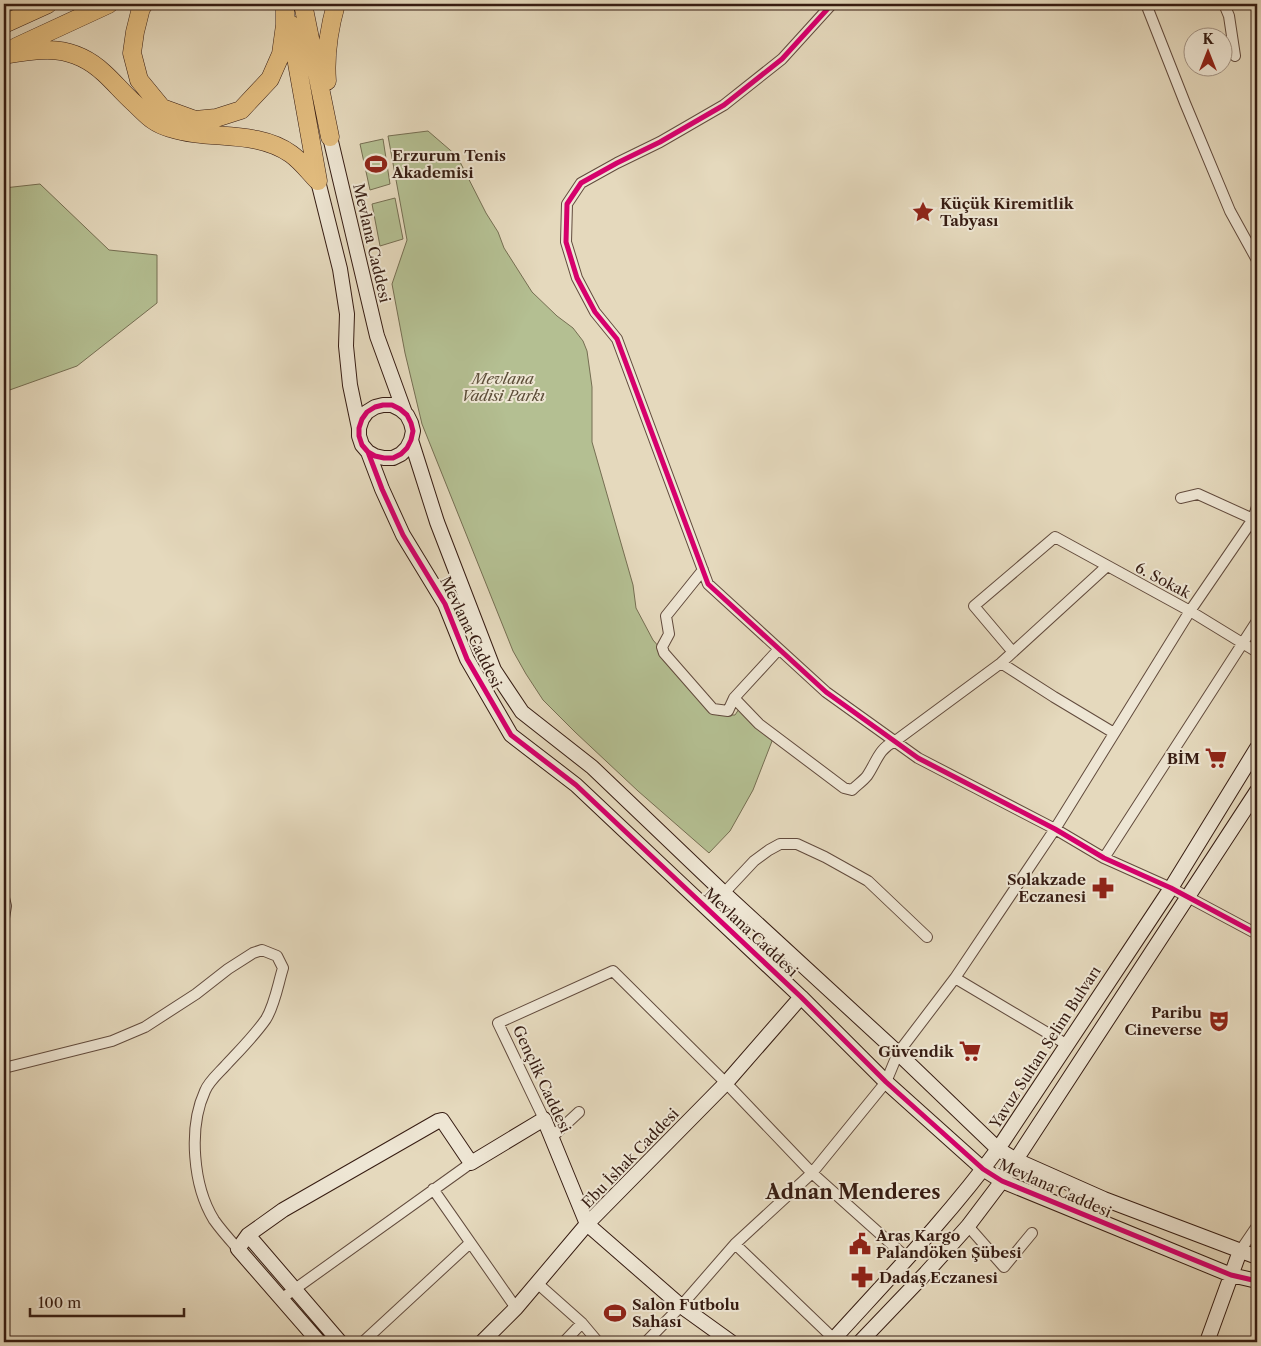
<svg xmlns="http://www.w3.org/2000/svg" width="1261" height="1346" font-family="'Libre Caslon Text',serif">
	<rect width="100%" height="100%" fill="#e5d9bd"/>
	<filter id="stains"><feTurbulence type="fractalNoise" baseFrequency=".004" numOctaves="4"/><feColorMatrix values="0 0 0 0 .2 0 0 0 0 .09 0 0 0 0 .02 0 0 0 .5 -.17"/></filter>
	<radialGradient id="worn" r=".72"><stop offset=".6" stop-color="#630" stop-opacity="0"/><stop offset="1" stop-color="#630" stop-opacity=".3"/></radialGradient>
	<!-- green -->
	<path fill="#b4bf92" stroke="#756e52" d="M428 131 457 156 486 213 498 232 504 248 532 292 557 316 573 328 583 341 587 351 592 387V442L633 585 636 608 653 640 718 715H735L741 706 774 736 753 790 730 831 709 853 638 791 575 732 543 700 526 674 513 651 422 424 405 353 392 284 407 240 388 136Z
		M383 139 390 184 370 190 360 144Z
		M40 184 109 250 157 255V303L77 366 4 392V188Z
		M395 198 403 239 380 246 372 204Z"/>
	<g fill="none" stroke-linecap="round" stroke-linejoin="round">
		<!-- street casing -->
		<g stroke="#624b3d" stroke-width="12">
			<path id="street" d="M832 4 782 59 724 105 660 142 617 163 581 183 567 204 566 242 577 278 595 312 617 339 708 584 826 692 918 758 1055 829 1104 858 1171 888 1257 934
				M1146 4 1185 103 1230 211 1257 260
				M1224 4 1229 16 1235 56
				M1181 498 1198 494 1253 519
				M703 570 666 616 669 634 662 647 664 653 713 709 728 711 734 698 779 649
				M1012 651 974 606 1055 537 1190 611 1257 652
				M1001 663 1054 697 1114 733
				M734 698 759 724 844 788 852 790C857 785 863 781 867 776 876 763 879 748 894 742L1001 663 1106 567
				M1104 858 1257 621
				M724 893 754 861 769 850 780 844H797L825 857 868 881 927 937
				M4 898 6 906 4 918
				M955 978 1066 1044
				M4 1068 112 1041 145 1027 196 994 228 969 253 953 262 950 277 956 283 968C278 984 275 1004 266 1019 255 1035 240 1050 226 1065 219 1073 209 1081 205 1091 188 1128 193 1186 214 1220 221 1230 230 1240 238 1249
				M544 1119 498 1023 613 971 726 1083 812 1173 907 1258
				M552 1137 579 1112
				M433 1189 516 1308
				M968 1226 1004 1267 1032 1233
				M735 1244 834 1339
				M1240 1251 1257 1226
				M537 1283 582 1323 598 1342
				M281 1299 471 1163
				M363 1342 470 1243
				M564 1342 582 1323
				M646 1342 681 1306 735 1244 812 1173 886 1082 898 1053 955 978 1055 829 1190 611 1253 519 1257 507"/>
		</g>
		<!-- secondary casing -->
		<g stroke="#361c12" stroke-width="16">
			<path id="secondary" d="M330 137 377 336 405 413
				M318 181 340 269 347 314 346 346 350 385 359 428
				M411 440 437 522 494 670 522 712 592 767 724 893 898 1053 998 1149 1016 1160 1104 1199 1257 1257
				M368 452 375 456 384 458H393L401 454 407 448 411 440 413 431 411 423 407 415 400 409 392 405H383L375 407 367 412 362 419 359 428V436L362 445 368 452 382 489 403 535 445 604 467 659 511 735 576 785 801 997 886 1082 983 1169 1002 1181 1231 1275 1257 1281
				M248 1235 340 1342
				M319 1342 238 1249 248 1235 283 1210 438 1121 442 1120 471 1163 544 1119 587 1224 681 1306 731 1342
				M482 1342 516 1308 587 1224 726 1083 801 997
				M831 1342C888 1279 948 1217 998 1149L1171 888 1257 748
				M860 1342 926 1273 968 1226 1002 1181 1257 791
				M1207 1342 1240 1251"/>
		</g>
		<!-- highway casing -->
		<g stroke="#361c12" stroke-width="19">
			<path id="highway" d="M144 4 141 8 135 32 132 53 139 80 162 108 195 120 216 118 241 110 270 79 281 54 285 25V4
				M303 4 330 137
				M4 24 48 4
				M290 24 318 181
				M16 47 109 4
				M4 55C42 48 73 44 104 73 114 82 123 93 133 102 146 114 152 123 170 128 209 141 256 129 291 154 301 161 310 173 318 181
				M327 81C325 55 329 29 336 4"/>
		</g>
		<!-- street -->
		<use href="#street" stroke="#eee6d4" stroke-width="10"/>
		<!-- secondary -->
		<use href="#secondary" stroke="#eee6d4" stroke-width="14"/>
		<!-- highway -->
		<use href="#highway" stroke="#e2bc7e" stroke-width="18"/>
		<!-- cycleway casing -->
		<g stroke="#eee6d4" stroke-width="8">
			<path id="cycleway" d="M832 4 782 59 724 105 660 142 617 163 581 183 567 204 566 242 577 278 595 312 617 339 708 584 826 692 918 758 1055 829 1104 858 1171 888 1257 934
				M368 452 375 456 384 458H393L401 454 407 448 411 440 413 431 411 423 407 415 400 409 392 405H383L375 407 367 412 362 419 359 428V436L362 445 368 452 382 489 403 535 445 604 467 659 511 735 576 785 801 997 886 1082 983 1169 1002 1181 1231 1275 1257 1281"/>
		</g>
		<!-- cycleway -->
		<use href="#cycleway" stroke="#d6006c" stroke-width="5"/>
	</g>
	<!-- icons -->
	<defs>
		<g id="stadium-bare" transform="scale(1.725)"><path d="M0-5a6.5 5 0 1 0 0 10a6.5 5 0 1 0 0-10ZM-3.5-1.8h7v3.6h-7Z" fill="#8f2418" stroke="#eee6d4" stroke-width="2.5" paint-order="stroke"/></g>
		<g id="sight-bare" transform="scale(1.725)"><path d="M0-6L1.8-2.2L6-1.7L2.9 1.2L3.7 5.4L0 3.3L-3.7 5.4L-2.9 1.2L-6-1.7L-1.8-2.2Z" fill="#8f2418" stroke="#eee6d4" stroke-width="2.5" paint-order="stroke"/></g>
		<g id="supermarket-bare" transform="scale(1.725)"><path d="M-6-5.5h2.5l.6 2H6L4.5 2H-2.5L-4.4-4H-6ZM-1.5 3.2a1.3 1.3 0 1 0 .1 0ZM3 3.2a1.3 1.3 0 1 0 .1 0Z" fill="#8f2418" stroke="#eee6d4" stroke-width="2.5" paint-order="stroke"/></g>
		<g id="pharmacy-bare" transform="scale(1.725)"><path d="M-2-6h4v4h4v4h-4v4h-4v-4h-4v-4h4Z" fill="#8f2418" stroke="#eee6d4" stroke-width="2.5" paint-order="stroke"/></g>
		<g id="theatre-bare" transform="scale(1.725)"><path d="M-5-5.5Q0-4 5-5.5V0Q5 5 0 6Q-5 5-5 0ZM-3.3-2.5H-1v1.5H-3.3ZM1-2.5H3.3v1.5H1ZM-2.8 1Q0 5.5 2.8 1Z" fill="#8f2418" stroke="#eee6d4" stroke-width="2.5" paint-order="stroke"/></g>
		<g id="civic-bare" transform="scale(1.725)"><path d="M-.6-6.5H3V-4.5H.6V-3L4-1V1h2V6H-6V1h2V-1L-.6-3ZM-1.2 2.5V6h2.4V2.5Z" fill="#8f2418" stroke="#eee6d4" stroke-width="2.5" paint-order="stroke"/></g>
	</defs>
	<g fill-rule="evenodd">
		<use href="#stadium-bare" x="376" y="164"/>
		<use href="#sight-bare" x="923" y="212"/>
		<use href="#supermarket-bare" x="1216" y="758"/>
		<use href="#pharmacy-bare" x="1103" y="888"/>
		<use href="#theatre-bare" x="1219" y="1021"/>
		<use href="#supermarket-bare" x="970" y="1051"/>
		<use href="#civic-bare" x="860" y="1244"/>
		<use href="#pharmacy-bare" x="862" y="1277"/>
		<use href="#stadium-bare" x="615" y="1313"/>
	</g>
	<g text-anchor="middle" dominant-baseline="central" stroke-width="4" stroke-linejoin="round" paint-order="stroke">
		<!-- poi labels -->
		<g font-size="15" font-weight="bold" fill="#361c12" stroke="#eee6d4" text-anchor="start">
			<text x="392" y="155">Erzurum Tenis<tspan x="392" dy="17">Akademisi</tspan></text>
			<text x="940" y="203">Küçük Kiremitlik<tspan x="940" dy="17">Tabyası</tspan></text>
			<text x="1200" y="758" text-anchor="end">BİM</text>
			<text x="1086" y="879" text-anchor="end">Solakzade<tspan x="1086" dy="17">Eczanesi</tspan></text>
			<text x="1202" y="1012" text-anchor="end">Paribu<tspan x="1202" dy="17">Cineverse</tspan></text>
			<text x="954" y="1051" text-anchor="end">Güvendik</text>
			<text x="876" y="1235">Aras Kargo<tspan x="876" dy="17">Palandöken Şübesi</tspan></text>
			<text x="879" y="1277">Dadaş Eczanesi</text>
			<text x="632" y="1304">Salon Futbolu<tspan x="632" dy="17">Sahası</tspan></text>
		</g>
		<!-- street labels -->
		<g font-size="15" fill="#361c12" stroke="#eee6d4">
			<text transform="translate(372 243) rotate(77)">Mevlana Caddesi</text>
			<text transform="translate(1163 580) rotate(28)">6. Sokak</text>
			<text transform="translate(471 632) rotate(64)">Mevlana Caddesi</text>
			<text transform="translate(751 932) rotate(43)">Mevlana Caddesi</text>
			<text transform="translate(1045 1047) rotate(-57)">Yavuz Sultan Selim Bulvarı</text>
			<text transform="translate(542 1079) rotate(65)">Gençlik Caddesi</text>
			<text transform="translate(630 1158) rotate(-46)">Ebu İshak Caddesi</text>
			<text transform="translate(1055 1188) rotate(24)">Mevlana Caddesi</text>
		</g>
		<!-- park labels -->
		<g font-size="15" font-style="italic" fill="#5c4d38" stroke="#eee6d4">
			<text x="503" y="378">Mevlana<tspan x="503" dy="17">Vadisi Parkı</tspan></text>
		</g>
		<!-- district labels -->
		<g font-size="20" font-weight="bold" fill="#361c12" stroke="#eee6d4">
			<text x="853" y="1192">Adnan Menderes</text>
		</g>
	</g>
	<!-- margin -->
	<rect width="1261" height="1346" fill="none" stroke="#e5d9bd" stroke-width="20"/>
	<rect x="5" y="5" width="1251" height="1336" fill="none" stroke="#361c12" stroke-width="2.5"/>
	<rect x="10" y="10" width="1241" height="1326" fill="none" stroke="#361c12"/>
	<!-- north arrow -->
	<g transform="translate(1208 52)"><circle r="24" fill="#eee6d4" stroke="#a49586"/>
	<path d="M0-4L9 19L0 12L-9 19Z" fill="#8f2418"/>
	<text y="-8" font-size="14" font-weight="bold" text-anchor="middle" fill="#361c12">K</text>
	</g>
	<!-- scale -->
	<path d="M30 1308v8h154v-8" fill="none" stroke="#361c12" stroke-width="2.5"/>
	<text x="38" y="1308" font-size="15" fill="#361c12" stroke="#eee6d4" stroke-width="4" paint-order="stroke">100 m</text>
	<rect width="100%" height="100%" filter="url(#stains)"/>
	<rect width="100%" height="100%" fill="url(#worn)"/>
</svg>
